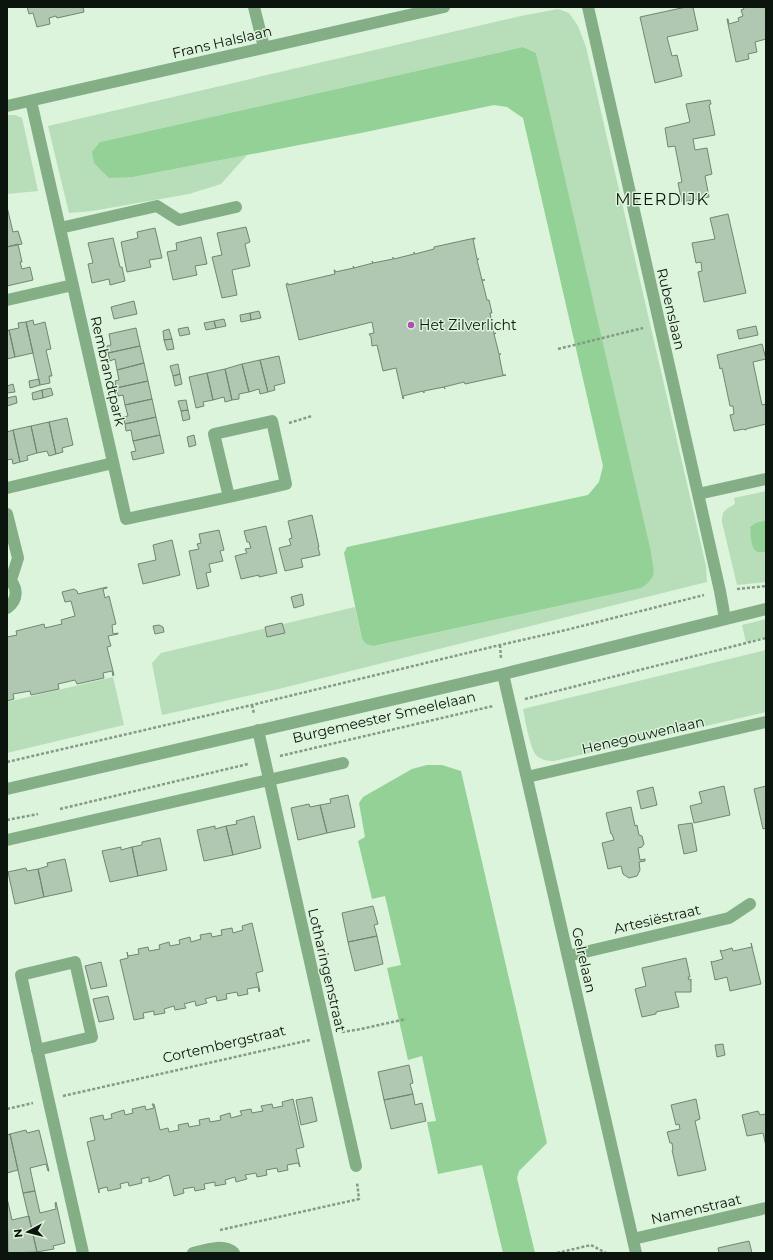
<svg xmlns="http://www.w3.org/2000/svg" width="773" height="1260" font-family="Montserrat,sans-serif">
	<rect width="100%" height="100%" fill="#dbf4db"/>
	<!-- green -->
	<path fill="#b7deb8" d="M558 9 569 13 578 26 586 47 706 566 707 582 283 688 162 715 152 663 161 653 355 607 362 639 366 644 375 646 641 588 536 53 523 47 100 142 133 177 247 155 221 184 189 194 92 211 69 213 48 126 521 16Z
		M7 115H15L22 118 38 191 7 194Z
		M766 491V520L755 523 750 527 752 544 758 552H766V582L737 585 722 522C722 510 725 510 735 504L734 498Z
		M766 619V637L746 642 742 625Z
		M766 650V712L554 761C548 761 541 760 536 755 530 748 525 719 523 709Z
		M113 677 124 725 7 753V702Z"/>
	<!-- water -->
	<path fill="#93d196" d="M523 47 536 53 651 552C653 571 659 576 641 588L374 646 366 644 362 639 344 553 347 547 588 495 599 482 603 466 523 118 507 107 494 105 361 133 133 177 109 178 94 163 92 152 100 142Z
		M766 520V552C763 552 758 553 756 551 750 546 751 534 750 527L755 523Z
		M427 765H442L461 771 547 1143 519 1171 517 1178 535 1253H503L482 1165 438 1174 427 1122 436 1121 422 1056 408 1060 387 968 401 965 385 896 372 899 358 841 365 837 359 803 363 797 412 769Z"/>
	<!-- building -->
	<path fill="#b0c8b1" stroke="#708670" d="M27 7H83L84 12 57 18 56 16 49 18 50 24 37 27 33 13 29 14Z
		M686 7H693L698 30 667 37 672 56 677 55 682 76 655 83 640 17Z
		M743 7H766V39L755 42 757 52 748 54 749 59 736 62 727 19H728L729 24 739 21 738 18 743 16 741 10 744 9Z
		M710 100 711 104 709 105 715 135 693 139 695 150 707 148 712 174 705 176 709 197 682 202 678 183 682 182 675 146 668 147 665 128 690 122 686 104Z
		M7 207 13 232 18 231 22 244 7 247Z
		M728 214 746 293 704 302 698 272 702 271 701 262 696 263 692 243 715 239 710 218Z
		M246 227 250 242 245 244 250 266 232 270 237 295 222 298 212 257 222 255 217 233Z
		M155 228 162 258 149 260 151 267 127 272 121 242 138 238 137 232Z
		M201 237 207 264 195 266 197 275 173 280 167 252 177 250 176 243Z
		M113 238 120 267H122L125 281 110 285 109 279 92 283 88 264 93 263 88 243Z
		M475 238V239H473L477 259H479L477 260 482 280H485H482L487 300H489L492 313H490L494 334 496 333 494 334 499 354H501L499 355 503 375H506L465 384 464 382 444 387 445 389 444 387 424 391V393L423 391 403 396 404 398 403 399 396 368 383 371 377 345 372 346 371 337 369 334 374 333 372 322 299 340 286 284 288 283V285L335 274 334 270H335V272L354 268 353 266 354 268 373 263 372 261 373 263 393 259V257L394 259 414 254V252L415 254 434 249V247Z
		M18 244 22 262H20L22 269 30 267 33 280 7 286V247Z
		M134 301 137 314 114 319 111 307Z
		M259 311 261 318 251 320 250 313Z
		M250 313 251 320 241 322 240 315Z
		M224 319 226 326 216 328 214 321Z
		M33 320 34 325 45 322 51 349 46 350 52 376H49L50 383 40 385 26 322Z
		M214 321 216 328 206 330 204 323Z
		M26 322 33 353 15 357 9 330 19 328 18 323Z
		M756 326 758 335 739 339 737 330Z
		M188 327 190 334 180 336 178 329Z
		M136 328 140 346 108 353 107 346 111 345 109 334Z
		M169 329 172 339 164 340 163 331Z
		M9 330 15 357 7 359V331Z
		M172 339 174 349 167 350 164 340Z
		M762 344 766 359 753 362 762 405 766 404V424L746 429V430H745L744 429 734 431 730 415 734 414 733 406H730L722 368 720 369 717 355Z
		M140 346 144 363 117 370 115 359 110 361 108 353Z
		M279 356 285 383 274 386 275 390 268 392 260 360Z
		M260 360 268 392 260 394 259 389 249 392 242 364Z
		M144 363 148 381 116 388 115 381 119 380 117 370Z
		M178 364 180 374 173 376 170 366Z
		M242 364 249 392 239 394V399L232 400 225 369Z
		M225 369 232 400 225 402 224 397 213 400 207 373Z
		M207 373 213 400 203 402 204 406 196 408 189 377Z
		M180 374 182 384 175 386 173 376Z
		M39 379 40 385 30 388 29 381Z
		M148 381 152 399 125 405 123 395 118 396 116 388Z
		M13 384 15 392 7 393V386Z
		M51 388 53 395 43 398 42 390Z
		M42 390 43 398 33 400 32 393Z
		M16 396 17 403 7 406V398Z
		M152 399 156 417 125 424 123 417 128 416 125 405Z
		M186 400 188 410 181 411 178 401Z
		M188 410 190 419 183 421 181 411Z
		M156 417 160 435 133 441 131 430 126 431 125 424Z
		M67 418 73 445 62 448 63 452 56 454 49 422Z
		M49 422 56 454 49 456 47 451 37 453 31 426Z
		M31 426 37 453 27 456 28 460 20 462 13 430Z
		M13 430 20 462 13 464 12 459 7 460V432Z
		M160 435 164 453 133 460 131 452 136 451 133 441Z
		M194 435 196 445 189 447 187 437Z
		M312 515 319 547H318L320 555 301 559 303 567 285 571 279 548 291 545 289 539 292 538 288 521Z
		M266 526 277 573 259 577V575L241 579 235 556 247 553 245 549 251 548 249 542H247L244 531Z
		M219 530 224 550 220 551 223 561 209 564 211 572 206 573 209 586 197 589 189 551 199 549 197 544 201 543 199 534Z
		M172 540 180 575 143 584 138 564 156 560 153 545Z
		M107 587V588L103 589 105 598 109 596 116 624 112 625 113 634 118 633V634L108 636 111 646 107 647 114 675 113 676 112 671 103 673 104 678 77 684 75 680 58 684 59 689 31 695 30 691 13 694 14 699 7 701V637L17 635 16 631 44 624 45 628 62 624 61 620 75 616 71 601 65 602 62 592 74 589 77 591 78 594Z
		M302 594 304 605 294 608 291 597Z
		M282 623 285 633 267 637 265 627Z
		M159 625 163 627 164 632 155 634 153 626Z
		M724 786 730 815 694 823 690 806 702 803 699 792Z
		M766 786V828L763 829 754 789Z
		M653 787 657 805 641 809 637 791Z
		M348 795 355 827 327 833 320 805 331 803 330 799Z
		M309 804 310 807 320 805 327 833 298 840 291 808Z
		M631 807 635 826 637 825 639 835 642 836 644 844 642 847 638 848 640 860 645 859V861L639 862 640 870 637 876 629 878 623 874 621 866 608 869 602 843 614 840 612 834H611L606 813Z
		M254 816 261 848 233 855 226 826 237 824 236 821Z
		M692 823 697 851 684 854 678 825Z
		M215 826V829L226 826 233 855 204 861 197 830Z
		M160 838 167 870 138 876 132 847 142 845V842Z
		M121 847V850L132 847 138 876 110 882 102 851Z
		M65 859 72 891 44 897 38 869 48 866 47 863Z
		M26 868 27 871 38 869 44 897 15 904 8 872Z
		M373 906 378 924 374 925 377 936 348 942 342 913Z
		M252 923 263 971 256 973 260 991 259 992 258 987 247 989 248 994 238 996 237 992 226 994 227 999 217 1001 216 996 205 999 207 1003 196 1006 195 1001 184 1004 186 1008 175 1010 174 1006 164 1009 165 1013 154 1015V1011L143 1013 144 1018 134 1020 120 960 128 958 127 952 128 956 139 954 138 949 148 947 149 951 160 949 159 945 169 942 170 946 180 944 179 940 190 937 191 942 201 939 200 935 211 933 212 937 222 935 221 930 232 928 233 933 243 930 242 926Z
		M377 936 383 964 355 971 348 942Z
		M751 943 761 984 730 991 727 977 715 980 711 961 712 962 723 959 720 950 722 951 732 948 733 951 752 947Z
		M686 958 690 977H688L689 980 691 979V992H675L679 1007 656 1012V1014L642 1017 635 989 646 986 642 968Z
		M101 962 107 986 91 989 85 966Z
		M108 996 114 1019 99 1022 93 999Z
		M723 1044 725 1055 717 1057 715 1045Z
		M409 1065 413 1083 410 1084 413 1094 384 1100 378 1072Z
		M413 1094 415 1105 422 1103 426 1121 391 1129 384 1100Z
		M312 1097 317 1121 301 1125 296 1100Z
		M293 1099 304 1147 296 1149 300 1167 298 1163 287 1165 288 1170 278 1172 277 1168 266 1170 267 1175 257 1177 256 1173 245 1175 247 1179 236 1182 235 1177 225 1180 226 1184 215 1186V1182L204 1184 205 1189 195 1191 194 1187 183 1189 184 1193 174 1196 169 1175 162 1177V1178L149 1182V1177L141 1179 142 1183 129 1186 128 1182 120 1184 121 1188 108 1191 107 1187 99 1189V1193L87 1142 95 1140 90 1118 103 1115 104 1120 112 1118 111 1114 124 1110 125 1115 133 1113 132 1109 145 1106 146 1110 154 1108 152 1104H154L160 1130 168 1128 169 1132 179 1130 178 1125 188 1123 189 1127 200 1125 199 1120 209 1118 210 1122 221 1120 220 1116 230 1113 231 1118 242 1115 240 1111 251 1109 252 1113 263 1111 261 1106 272 1104 273 1108 283 1106 282 1102Z
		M696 1099 700 1119 695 1121 706 1170 678 1176 672 1150H673L672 1143H670L667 1132 680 1129 679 1124 676 1125 671 1105Z
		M758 1111 760 1115 766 1114V1146L763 1133 747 1136 742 1115Z
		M26 1130 27 1133 39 1130 49 1171H48L46 1164 30 1168 35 1191 23 1193 10 1134Z
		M10 1134 18 1170 7 1173V1135Z
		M35 1191 40 1213 56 1209 55 1203 56 1202 65 1243 53 1246 54 1249 37 1252 23 1193Z
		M7 1198 12 1220 29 1216 37 1252 8 1253Z
		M749 1241 752 1253H719L718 1248Z"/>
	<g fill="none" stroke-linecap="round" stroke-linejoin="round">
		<!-- path -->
		<path stroke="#869987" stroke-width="2.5" stroke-dasharray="3 2" stroke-linecap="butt" d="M558 349 643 328
			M289 423 312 416
			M737 589 766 586
			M500 645 501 658
			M525 699 766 638
			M252 705 254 714
			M280 756 493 706
			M7 762 252 705 500 645 566 630 704 595
			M60 809 248 764
			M7 820 38 814
			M342 1032 361 1029 406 1019
			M63 1096 310 1040
			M7 1109 33 1103
			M220 1230 359 1199 357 1182
			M557 1253 591 1245 606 1253"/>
		<!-- minor -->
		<path stroke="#84ae86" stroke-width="12" d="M254 7 264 47
			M588 7 720 591 725 619
			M31 101 126 519 229 497
			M7 106 444 7
			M60 228 157 206 179 220 236 207
			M7 300 73 285
			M272 421 286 484 229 497 214 434Z
			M7 488 113 463
			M698 494 766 479
			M7 514 18 558 11 580
			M7 578C18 585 19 600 7 608
			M503 674 636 1253
			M258 730 356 1166
			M527 777 766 722
			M7 789 503 674 766 609
			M7 840 343 763
			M568 956 729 918 750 904
			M37 1050 92 1037 75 962 21 975C41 1068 62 1160 83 1253
			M633 1239 766 1208
			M193 1253C205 1250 224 1243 234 1253"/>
	</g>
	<!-- markers -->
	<circle fill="#b14eb5" stroke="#dbf4db" stroke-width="1.5" cx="411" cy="325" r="4"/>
	<g text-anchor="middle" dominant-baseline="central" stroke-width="3" stroke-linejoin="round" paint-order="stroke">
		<!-- street labels -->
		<g font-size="14" fill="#0c150d" stroke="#dbf4db">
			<text transform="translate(222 42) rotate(-13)">Frans Halslaan</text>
			<text transform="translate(671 309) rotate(77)">Rubenslaan</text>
			<text transform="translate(108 371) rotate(77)">Rembrandtpark</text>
			<text transform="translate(384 717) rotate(-13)">Burgemeester Smeelelaan</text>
			<text transform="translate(643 735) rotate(-13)">Henegouwenlaan</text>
			<text transform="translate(657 919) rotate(-13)">Artesiëstraat</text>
			<text transform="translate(584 960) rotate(77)">Gelrelaan</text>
			<text transform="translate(327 970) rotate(77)">Lotharingenstraat</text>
			<text transform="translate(224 1044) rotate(-13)">Cortembergstraat</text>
			<text transform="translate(696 1209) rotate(-13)">Namenstraat</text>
		</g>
		<!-- poi labels -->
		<g font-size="14" fill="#0c150d" stroke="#dbf4db" text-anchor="start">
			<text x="419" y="325">Het Zilverlicht</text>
		</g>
		<!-- quarter labels -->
		<g font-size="16" letter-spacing="1" fill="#0c150d" stroke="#dbf4db">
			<text x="662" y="199">MEERDIJK</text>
		</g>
	</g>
	<!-- border -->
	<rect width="773" height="1260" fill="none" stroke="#0c150d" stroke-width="16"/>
	<!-- north arrow -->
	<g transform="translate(28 1232) rotate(263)" stroke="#dbf4db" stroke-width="3" paint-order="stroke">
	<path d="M0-3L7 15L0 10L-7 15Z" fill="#0c150d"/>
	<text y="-6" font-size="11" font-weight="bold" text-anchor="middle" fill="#0c150d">N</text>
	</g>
</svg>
